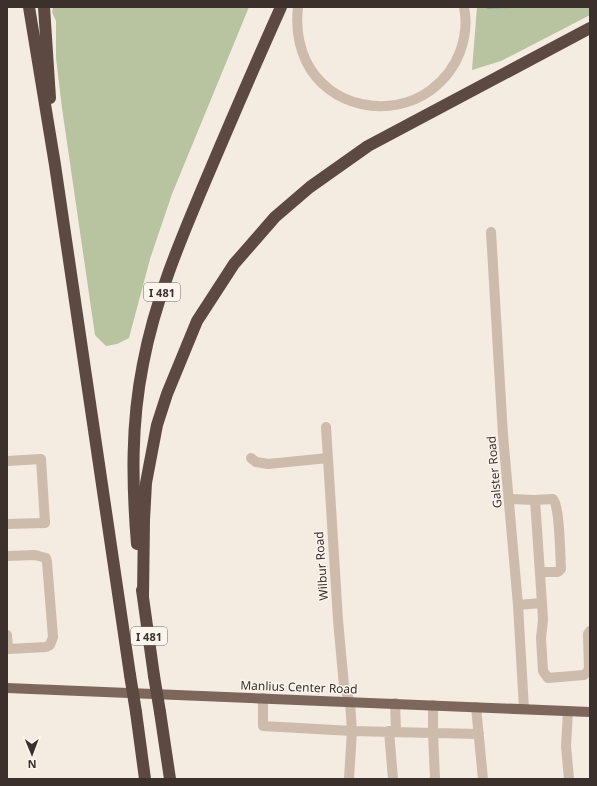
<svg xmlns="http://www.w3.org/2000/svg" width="597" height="786" font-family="'Noto Sans',sans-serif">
	<rect width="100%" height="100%" fill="#f4ebe1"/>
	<!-- green -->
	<path fill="#b8c4a0" d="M53 7H249L172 194 150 259 129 338 117 344 106 346 95 335 62 108 56 58V21L52 12Z
		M477 7H590V15L501 61 472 70Z"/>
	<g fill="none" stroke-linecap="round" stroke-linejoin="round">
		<!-- stream -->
		<path stroke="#7fb0b2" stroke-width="2" d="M488 8 511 7"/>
		<!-- minor -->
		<path stroke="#cdbbac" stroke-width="10" d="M298 7C296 25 298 44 306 61 328 107 390 120 431 90 444 80 454 68 460 52 465 38 467 21 464 7
			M491 232 503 435 518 605 524 709
			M326 427 338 620 344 686 350 702 352 731 349 779
			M251 458 256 462 268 464 328 458
			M7 461 41 459 45 523 7 524
			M510 499 535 500
			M7 556 35 555 46 558 47 562 53 637 50 645 46 647 8 649 7 635
			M540 572H558L561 569C560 555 560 507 553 499L535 500 542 603
			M518 605 542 603 543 620 541 638 543 671 548 678 584 675 589 670 588 634 590 631
			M263 698V726L352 731 433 733V705
			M395 703 396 731
			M476 707 483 779
			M568 711 566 746 569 779
			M389 731 393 779
			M435 779 433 733 479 734"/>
		<!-- major -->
		<path stroke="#7d675c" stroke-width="10" d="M7 688 590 712"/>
		<!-- highway -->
		<path stroke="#5c4a42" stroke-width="12" d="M29 7 55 165 130 675
			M44 7 50 98
			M137 544C132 483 131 424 143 364 155 300 180 241 205 182 230 123 255 65 281 7
			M142 590 154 676
			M143 597 144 520 146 483 157 425 167 394 197 321 234 264 275 217 310 187 368 146 590 28
			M136 712 145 779
			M160 712 170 779"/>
		<!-- highway-bridge -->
		<path stroke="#5c4a42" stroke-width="12" d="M130 675 136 712
			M154 676 160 712"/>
	</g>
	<g text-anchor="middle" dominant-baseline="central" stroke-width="3" stroke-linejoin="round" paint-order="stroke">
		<!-- shield labels -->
		<g fill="#fbf5ee" stroke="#756b66" stroke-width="1">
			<rect x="144" y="283" width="36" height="18" rx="3"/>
			<rect x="131" y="627" width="36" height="18" rx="3"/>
		</g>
		<g font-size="11" font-weight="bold" fill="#3b302b">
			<text x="162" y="292">I 481</text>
			<text x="149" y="636">I 481</text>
		</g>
		<!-- street labels -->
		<g font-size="12" fill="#3b302b" stroke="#fbf5ee">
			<text transform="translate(494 472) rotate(-95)">Galster Road</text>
			<text transform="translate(321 566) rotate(-94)">Wilbur Road</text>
			<text transform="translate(299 687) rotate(2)">Manlius Center Road</text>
		</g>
	</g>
	<!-- border -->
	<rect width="597" height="786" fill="none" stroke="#3b302b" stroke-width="16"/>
	<!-- north arrow -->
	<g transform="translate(32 754) rotate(179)" stroke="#fbf5ee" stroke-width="3" paint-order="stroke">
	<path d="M0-3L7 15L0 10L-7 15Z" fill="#3b302b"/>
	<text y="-6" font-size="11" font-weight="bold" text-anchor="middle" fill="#3b302b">N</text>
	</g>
</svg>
